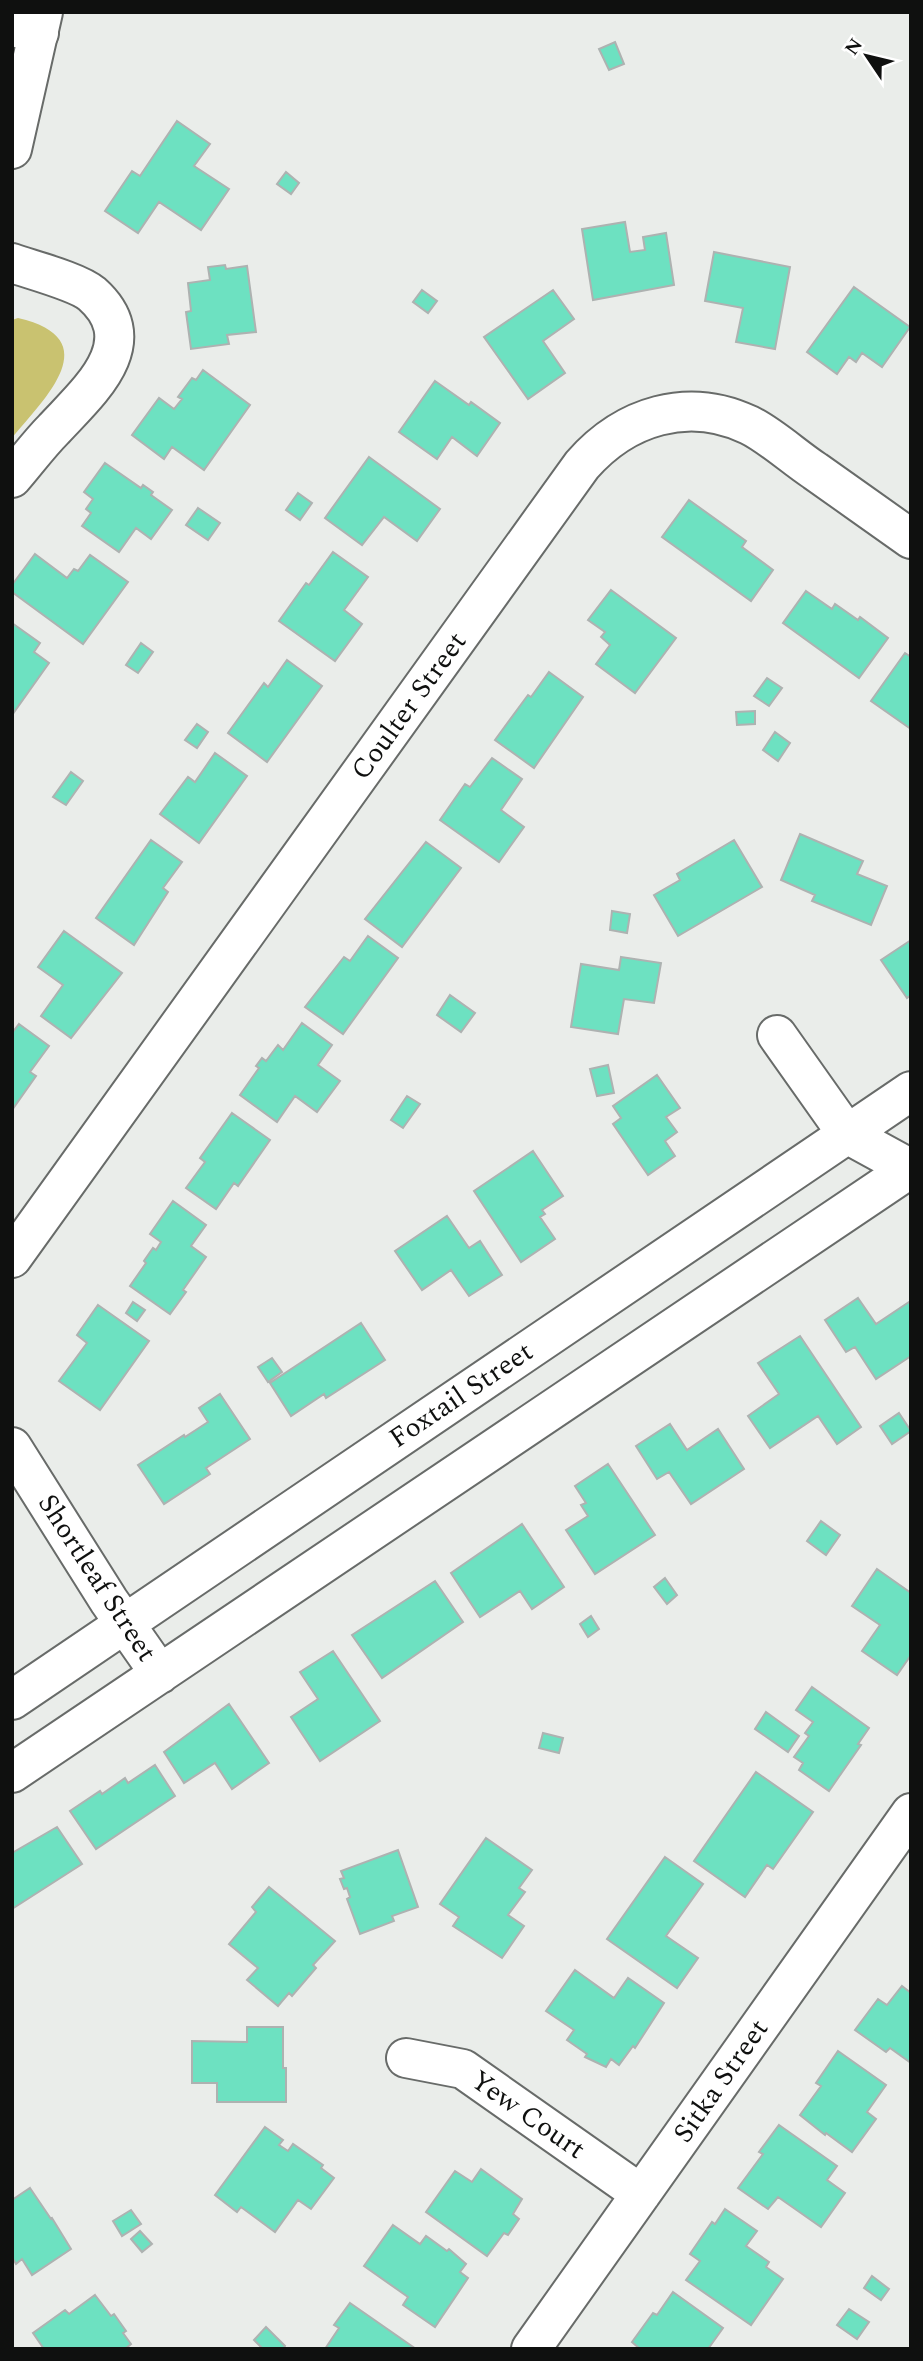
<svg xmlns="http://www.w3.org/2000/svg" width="923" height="2361" font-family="Spectral,serif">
	<rect width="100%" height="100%" fill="#eaedea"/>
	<!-- green -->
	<path fill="#c9c270" d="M18 318C108 339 45 398 12 438V320Z"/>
	<!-- building -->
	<path fill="#6de1c1" stroke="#aeb2b1" stroke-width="2" d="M615 42 624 64 609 70 599 49Z
		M177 121 210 144 194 166 229 189 201 230 159 202 138 233 105 211 132 171 140 176Z
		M286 172 299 183 291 194 277 184Z
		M625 222 630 252 645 250 643 237 666 233 674 285 593 300 582 229Z
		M714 252 790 267 775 349 736 342 743 308 705 301Z
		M225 265 226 269 247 266 256 332 227 335 229 344 191 349 186 312 191 311 188 283 210 280 208 267Z
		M854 287 910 327 882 367 862 353 856 362 849 357 837 374 807 352Z
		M422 290 437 301 428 313 413 302Z
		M553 290 574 319 543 341 565 373 528 399 484 337Z
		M203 370 250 405 204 470 172 447 164 459 132 435 159 398 174 409 182 399 178 397 192 378 196 380Z
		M435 381 469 405 471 402 500 423 477 456 452 437 437 459 399 432Z
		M369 457 440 509 417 541 384 517 362 545 325 518Z
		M105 463 141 488 143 485 153 492 151 495 172 510 151 539 136 528 119 552 82 526 91 513 86 509 93 499 84 492Z
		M298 493 312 503 300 520 286 510Z
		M689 500 746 541 742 547 773 570 751 601 662 537Z
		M198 508 220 523 208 540 186 525Z
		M333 552 368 577 344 610 362 624 335 661 279 621 306 583 309 585Z
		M35 554 67 578 74 569 78 571 90 555 128 582 83 644 12 592V585Z
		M611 590 676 638 635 693 596 664 610 645 601 637 605 632 588 620Z
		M806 591 832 609 835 604 858 620 860 617 888 638 859 678 783 623Z
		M12 623 40 643 34 652 49 663 12 715Z
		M141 643 153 652 138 673 126 665Z
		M905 653 911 657V729L871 701Z
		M287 660 322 686 267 762 228 733 264 683 268 687Z
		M549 672 583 697 534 768 495 740 528 695 531 697Z
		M767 678 782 688 769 706 754 696Z
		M755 711V724L737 725 736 712Z
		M197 724 208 732 197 748 185 740Z
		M775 732 790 743 778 761 763 750Z
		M215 753 247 776 199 843 160 814 188 777 195 782Z
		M492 758 522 779 501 810 524 827 499 862 440 820 465 784 470 787Z
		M71 772 83 781 66 805 53 797Z
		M800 834 863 861 857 874 887 886 871 925 812 901 815 895 781 880Z
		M151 840 182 862 163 888 168 892 134 945 96 918Z
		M734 840 762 887 678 936 654 895 680 880 677 874Z
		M426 842 461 868 402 947 365 919Z
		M612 911 630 914 627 933 610 930Z
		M64 931 122 973 71 1038 41 1016 63 985 38 967Z
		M368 936 398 958 343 1034 305 1007 344 957 350 961Z
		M911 940V995L907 998 881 960Z
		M621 957 661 963 654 1003 624 999 618 1034 571 1027 581 964 619 970Z
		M450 995 475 1013 461 1032 437 1015Z
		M302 1023 332 1045 318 1065 340 1081 317 1112 295 1096 277 1122 240 1095 259 1068 256 1066 262 1058 266 1061 278 1045 283 1050Z
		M19 1024 49 1046 30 1072 36 1076 12 1110V1033Z
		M608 1065 614 1093 597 1096 590 1069Z
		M657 1075 680 1108 666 1117 677 1132 665 1141 675 1156 648 1175 613 1124 621 1118 613 1106Z
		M407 1096 420 1104 403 1128 391 1120Z
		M232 1113 270 1140 238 1186 234 1183 216 1209 186 1188 205 1162 200 1158Z
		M533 1151 563 1196 542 1210 545 1214 540 1217 555 1239 521 1262 474 1191Z
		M173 1201 206 1225 191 1246 206 1257 183 1290 186 1292 170 1314 130 1286 146 1263 144 1261 153 1248 156 1250 161 1242 150 1234Z
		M447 1216 469 1248 480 1241 502 1275 469 1296 451 1270 422 1290 395 1251Z
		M858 1298 876 1324 909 1302 911 1304V1356L876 1379 855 1347 846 1352 825 1320Z
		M133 1302 145 1310 137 1321 126 1313Z
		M98 1305 149 1341 100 1410 59 1381 87 1343 77 1335Z
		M361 1323 385 1360 326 1398 324 1394 291 1416 270 1383Z
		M800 1336 861 1427 837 1444 818 1416 770 1448 748 1416 779 1394 758 1363Z
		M272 1358 282 1372 268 1382 258 1367Z
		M220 1394 250 1439 206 1468 210 1474 164 1504 138 1465 184 1435 185 1437 208 1422 199 1408Z
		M899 1413 911 1431 892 1444 880 1426Z
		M670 1424 687 1450 718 1429 744 1469 691 1504 669 1472 657 1479 636 1446Z
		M608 1464 655 1535 595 1574 566 1530 588 1516 581 1505 586 1503 575 1486Z
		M821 1521 840 1535 826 1555 807 1541Z
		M522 1524 564 1587 532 1609 520 1591 480 1617 451 1573Z
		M877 1569 911 1593V1655L897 1675 862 1651 880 1625 852 1606Z
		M665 1578 677 1595 667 1604 654 1587Z
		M435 1581 463 1622 382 1678 352 1635Z
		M591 1616 599 1629 588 1637 580 1624Z
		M333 1651 380 1721 320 1761 291 1717 318 1699 300 1672Z
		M812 1687 869 1728 858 1744 861 1745 829 1791 799 1770 803 1763 794 1757 809 1736 805 1733 813 1722 796 1710Z
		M229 1704 269 1763 232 1789 215 1763 184 1783 164 1752Z
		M766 1712 799 1736 788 1752 755 1729Z
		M543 1733 563 1738 559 1753 539 1748Z
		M155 1765 175 1796 96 1849 70 1811 100 1791 102 1794 125 1778 128 1783Z
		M756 1772 813 1812 773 1869 767 1865 745 1897 694 1861Z
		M57 1827 82 1864 12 1909V1853Z
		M486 1838 532 1870 519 1888 525 1892 508 1915 524 1926 502 1958 453 1926 459 1917 440 1904Z
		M398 1850 418 1907 392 1916 394 1921 360 1934 347 1899 350 1897 347 1888 344 1889 340 1879 344 1878 341 1871Z
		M665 1857 703 1884 666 1936 698 1958 677 1988 607 1939Z
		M269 1887 335 1941 313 1965 316 1968 292 1996 289 1993 278 2006 247 1980 258 1968 229 1944 256 1912 252 1907Z
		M575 1970 614 1998 628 1978 664 2003 635 2048 633 2046 619 2065 611 2059 606 2067 585 2057 587 2054 567 2040 574 2030 546 2011Z
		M902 1986 911 1993V2063L890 2048 886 2052 855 2030 878 1999 887 2005Z
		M247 2027H283V2068H286V2102H217V2083H192V2041L247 2042Z
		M838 2051 886 2085 867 2112 876 2119 852 2152 826 2133 825 2135 800 2115 821 2086 816 2083Z
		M779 2125 837 2166 827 2180 845 2193 821 2227 778 2197 768 2209 738 2188 763 2154 759 2152Z
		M265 2127 283 2140 279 2145 288 2151 293 2144 323 2165 321 2168 334 2178 311 2209 298 2200 275 2232 241 2207 237 2212 215 2195Z
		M481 2169 522 2199 513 2214 519 2219 508 2235 504 2233 487 2256 426 2212 455 2171 472 2182Z
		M30 2188 51 2219 52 2218 71 2249 32 2275 22 2259 16 2264 12 2257V2200Z
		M725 2209 757 2231 746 2246 769 2262 766 2267 783 2279 751 2325 686 2280 700 2261 690 2254 712 2222 715 2224Z
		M131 2210 141 2224 122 2236 113 2221Z
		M393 2225 420 2244 426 2236 447 2251 449 2249 466 2264 460 2272 468 2278 435 2327 403 2305 408 2297 364 2266Z
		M140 2231 152 2244 142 2252 131 2239Z
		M872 2276 889 2289 881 2300 864 2288Z
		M673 2292 723 2328 708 2349H640L632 2342 653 2313 657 2315Z
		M95 2295 111 2316 114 2314 126 2331 123 2333 131 2344 125 2349H44L33 2333 65 2310 69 2314Z
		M350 2303 416 2349H325L339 2328 334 2325Z
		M849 2309 869 2322 857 2339 837 2325Z
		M266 2327 285 2346 283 2349H263L254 2340Z"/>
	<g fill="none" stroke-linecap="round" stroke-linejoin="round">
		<!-- minor casing -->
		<g stroke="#686b69" stroke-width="42">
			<path id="minor" d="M12 27 39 33
				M12 263C32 270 78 282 92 294 147 343 87 393 54 429 39 444 26 462 12 478
				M777 1035 847 1134 911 1169
				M12 1258 582 465C625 416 688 396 749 425 770 435 795 458 815 471 847 494 879 516 911 539
				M12 1447 109 1601 160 1674
				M12 1700 911 1091
				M12 1773 911 1168
				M406 2058 463 2069 641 2194
				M531 2349 911 1813"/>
		</g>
		<!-- secondary casing -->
		<g stroke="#686b69" stroke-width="42">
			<path id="secondary" d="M12 149 43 12"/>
		</g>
		<!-- minor -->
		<use href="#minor" stroke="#fff" stroke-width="38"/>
		<!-- secondary -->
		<use href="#secondary" stroke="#fff" stroke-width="38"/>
	</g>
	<g text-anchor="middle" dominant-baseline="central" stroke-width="6" stroke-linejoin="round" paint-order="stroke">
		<!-- street labels -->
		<g font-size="28" fill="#0f100f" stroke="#fff">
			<text transform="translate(409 706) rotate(-54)">Coulter Street</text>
			<text transform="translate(461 1395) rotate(-34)">Foxtail Street</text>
			<text transform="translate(97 1578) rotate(57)">Shortleaf Street</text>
			<text transform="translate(721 2081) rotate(-55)">Sitka Street</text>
			<text transform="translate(528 2115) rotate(35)">Yew Court</text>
		</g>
	</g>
	<!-- border -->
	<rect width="923" height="2361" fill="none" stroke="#0f100f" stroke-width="28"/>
	<!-- north arrow -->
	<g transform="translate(867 56) rotate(305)" stroke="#ffffff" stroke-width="5" paint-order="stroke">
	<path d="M0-5L12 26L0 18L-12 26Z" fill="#0f100f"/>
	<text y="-10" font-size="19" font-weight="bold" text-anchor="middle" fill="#0f100f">N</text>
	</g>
</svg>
